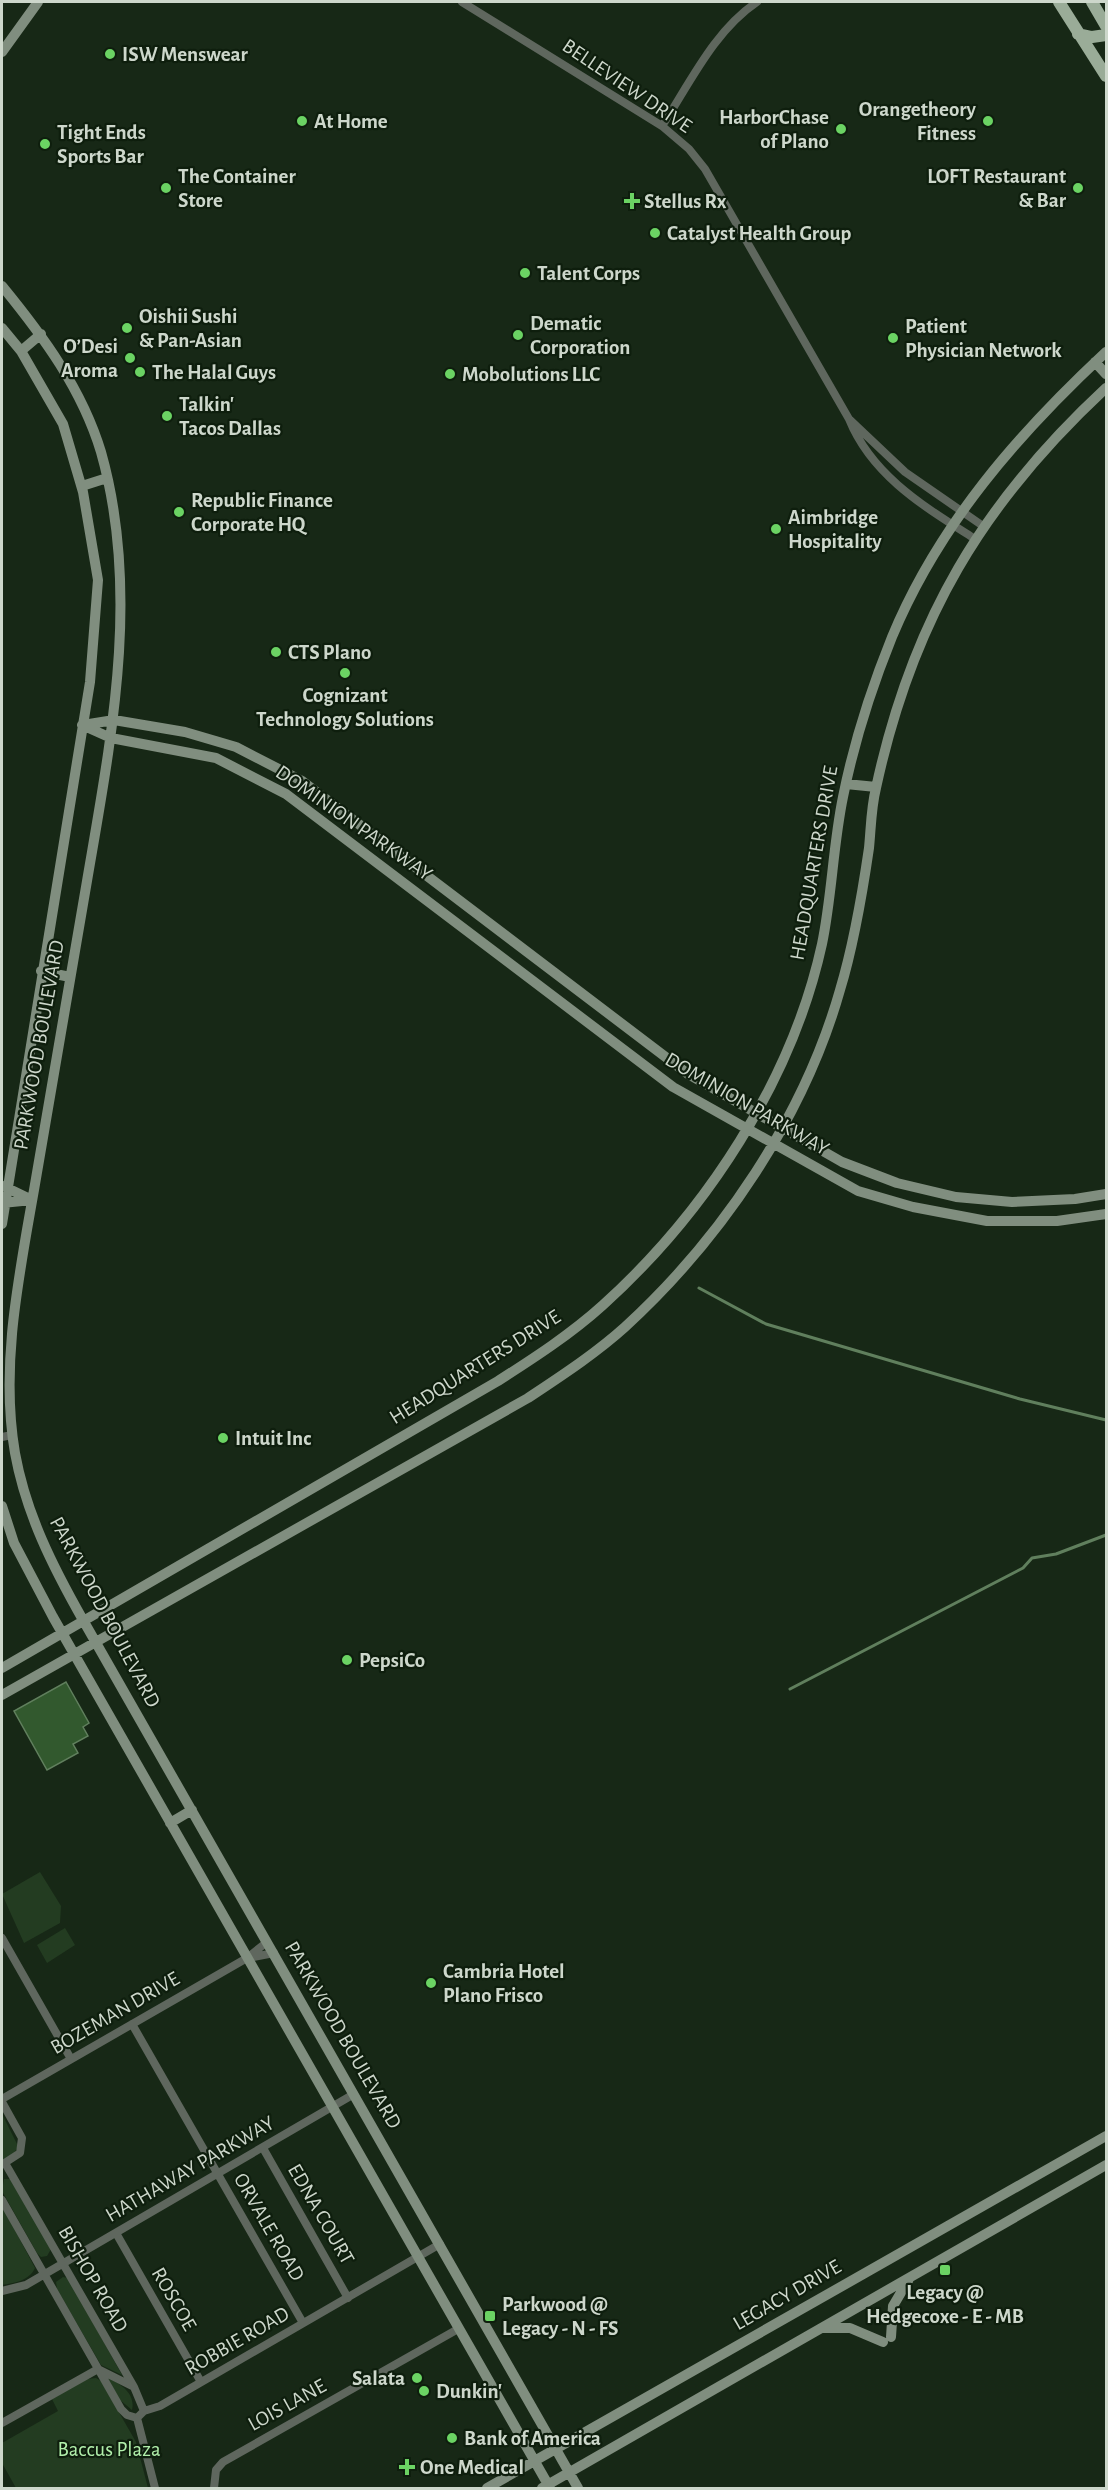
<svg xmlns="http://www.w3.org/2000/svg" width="1108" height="2490" font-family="'Alegreya Sans',sans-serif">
	<rect width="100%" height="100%" fill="#172816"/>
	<!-- green -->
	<path fill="#233c21" d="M40 1872 61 1906 60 1923 24 1943 2 1894Z
		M65 1928 75 1945 47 1963 37 1945Z
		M2 2114 18 2146 14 2154 2 2161Z
		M4 2179H10L51 2249 47 2256 41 2257 37 2253 2 2191Z
		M2 2206 35 2268C29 2281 14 2283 2 2285Z
		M63 2277 68 2278 122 2375 101 2365 57 2289 56 2282Z
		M107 2377C120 2384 136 2393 132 2410L120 2400Z
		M96 2378 101 2381 136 2442 148 2488H16L2 2463V2443L58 2411 52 2399 87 2379Z"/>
	<!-- water -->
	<path fill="#32592e" stroke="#607f5d" stroke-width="1.5" d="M66 1682 89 1723 83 1727 88 1736 73 1744 78 1753 47 1770 14 1711Z"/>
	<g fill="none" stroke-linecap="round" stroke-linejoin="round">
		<!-- stream -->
		<path stroke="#607f5d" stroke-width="3" d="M699 1288 766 1324 1020 1399 1106 1420
			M790 1689 1023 1568 1032 1558 1056 1554 1106 1535"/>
		<!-- street -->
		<path stroke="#5f675e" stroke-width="8" d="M462 2 662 126 689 149 705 169 849 419C872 476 925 507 975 539
			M662 126C690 83 714 31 757 2
			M850 420 905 472 983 526
			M2 1437 12 1435
			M2 1938 71 2059
			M248 1958 274 1953
			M132 2024 303 2323
			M2 2099 247 1958 267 1942
			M2 2102 22 2138 20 2153 3 2164
			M263 2148 348 2298
			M5 2163 134 2387 144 2411 137 2418
			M2 2200 121 2409 127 2415 137 2418
			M116 2233 201 2382
			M2 2291 26 2285 354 2094
			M144 2411 160 2406 440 2244
			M137 2418 155 2488
			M2 2423 98 2369 132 2386
			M214 2488 216 2470 223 2462 458 2329"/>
		<!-- secondary -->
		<path stroke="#808e7f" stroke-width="10" d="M2 52 38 2
			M2 286C43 336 82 389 101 452 141 593 111 740 87 881 69 984 52 1087 34 1190 19 1276 0 1366 15 1453 26 1514 53 1567 83 1620L578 2488
			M2 328 21 351 63 424 83 492 98 580 90 682 2 1224
			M21 351 41 334
			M1095 362 1106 374
			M82 486 107 478
			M82 725 111 738 216 758 286 794 673 1087 858 1191 913 1207 987 1221H1057L1106 1214
			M83 725 114 720 185 732 236 747 302 781 688 1074 842 1162 897 1183 956 1197 1012 1202 1075 1199 1106 1194
			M846 784 876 787
			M41 971 70 977
			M3 1186 32 1200
			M2 1203 32 1200
			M2 1506 14 1543 53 1617 550 2488
			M2 1668 498 1381C534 1358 571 1334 603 1305 706 1212 792 1081 822 944 832 896 833 845 843 797 854 742 871 689 892 637 939 524 1018 434 1106 352
			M2 1695 528 1398C561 1376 595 1354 625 1327 722 1238 804 1117 840 990 854 944 862 896 869 848 871 828 871 808 876 788 912 621 982 503 1106 388
			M170 1823 192 1810
			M824 2328H850L883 2342
			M891 2337 893 2306 909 2279
			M487 2488 1106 2136
			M542 2488 1106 2165"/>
		<!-- primary -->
		<path stroke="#9aac98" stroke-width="12" d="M1059 2 1106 76
			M1092 2 1106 26
			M1078 34 1092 37 1106 35"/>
	</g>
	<!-- markers -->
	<g fill="#6bd363" stroke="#0e1e0d" stroke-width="2">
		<circle cx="110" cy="54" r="6"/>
		<circle cx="302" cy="121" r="6"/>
		<circle cx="988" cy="121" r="6"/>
		<circle cx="841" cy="129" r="6"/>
		<circle cx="45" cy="144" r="6"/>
		<circle cx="166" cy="188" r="6"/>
		<circle cx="1078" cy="188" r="6"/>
		<path d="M629 192h6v6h6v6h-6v6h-6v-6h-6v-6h6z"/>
		<circle cx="655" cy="233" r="6"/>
		<circle cx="525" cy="273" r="6"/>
		<circle cx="127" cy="328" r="6"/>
		<circle cx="518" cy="335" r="6"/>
		<circle cx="893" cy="338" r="6"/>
		<circle cx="130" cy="358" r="6"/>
		<circle cx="140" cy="372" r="6"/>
		<circle cx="450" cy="374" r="6"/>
		<circle cx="167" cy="416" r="6"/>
		<circle cx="179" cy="512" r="6"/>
		<circle cx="776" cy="529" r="6"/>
		<circle cx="276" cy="652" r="6"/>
		<circle cx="345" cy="673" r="6"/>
		<circle cx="223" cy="1438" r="6"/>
		<circle cx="347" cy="1660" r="6"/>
		<circle cx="431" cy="1983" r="6"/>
		<rect x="939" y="2264" width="12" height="12" rx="3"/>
		<rect x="484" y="2310" width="12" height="12" rx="3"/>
		<circle cx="417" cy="2378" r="6"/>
		<circle cx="424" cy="2391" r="6"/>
		<circle cx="452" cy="2438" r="6"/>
		<path d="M404 2458h6v6h6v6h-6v6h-6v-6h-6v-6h6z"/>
	</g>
	<g text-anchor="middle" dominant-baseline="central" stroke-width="4.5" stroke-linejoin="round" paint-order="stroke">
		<!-- poi labels -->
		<g font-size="21" font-weight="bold" fill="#cdd7cb" stroke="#0e1e0d" text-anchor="start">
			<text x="122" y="54">ISW Menswear</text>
			<text x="976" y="109" text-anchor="end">Orangetheory<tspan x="976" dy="24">Fitness</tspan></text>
			<text x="829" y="117" text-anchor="end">HarborChase<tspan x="829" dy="24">of Plano</tspan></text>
			<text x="314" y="121">At Home</text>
			<text x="57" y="132">Tight Ends<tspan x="57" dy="24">Sports Bar</tspan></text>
			<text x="178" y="176">The Container<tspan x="178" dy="24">Store</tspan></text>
			<text x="1066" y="176" text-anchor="end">LOFT Restaurant<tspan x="1066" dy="24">&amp; Bar</tspan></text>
			<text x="644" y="201">Stellus Rx</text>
			<text x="667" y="233">Catalyst Health Group</text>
			<text x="537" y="273">Talent Corps</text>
			<text x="139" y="316">Oishii Sushi<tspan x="139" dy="24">&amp; Pan-Asian</tspan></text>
			<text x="530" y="323">Dematic<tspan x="530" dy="24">Corporation</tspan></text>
			<text x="905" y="326">Patient<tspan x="905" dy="24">Physician Network</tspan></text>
			<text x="118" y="346" text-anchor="end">O’Desi<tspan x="118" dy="24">Aroma</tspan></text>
			<text x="152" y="372">The Halal Guys</text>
			<text x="462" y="374">Mobolutions LLC</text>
			<text x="179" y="404">Talkin'<tspan x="179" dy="24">Tacos Dallas</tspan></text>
			<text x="191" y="500">Republic Finance<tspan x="191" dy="24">Corporate HQ</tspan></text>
			<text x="788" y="517">Aimbridge<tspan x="788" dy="24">Hospitality</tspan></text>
			<text x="288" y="652">CTS Plano</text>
			<text x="345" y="695" text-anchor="middle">Cognizant<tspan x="345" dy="24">Technology Solutions</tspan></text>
			<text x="235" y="1438">Intuit Inc</text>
			<text x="359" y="1660">PepsiCo</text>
			<text x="443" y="1971">Cambria Hotel<tspan x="443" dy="24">Plano Frisco</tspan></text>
			<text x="945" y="2292" text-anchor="middle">Legacy @<tspan x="945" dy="24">Hedgecoxe - E - MB</tspan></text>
			<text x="502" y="2304">Parkwood @<tspan x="502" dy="24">Legacy - N - FS</tspan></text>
			<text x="405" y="2378" text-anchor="end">Salata</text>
			<text x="436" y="2391">Dunkin'</text>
			<text x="464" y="2438">Bank of America</text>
			<text x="420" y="2467">One Medical</text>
		</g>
		<!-- street labels -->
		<g font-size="21" fill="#cdd7cb" stroke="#0e1e0d">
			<text transform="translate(627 86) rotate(34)">BELLEVIEW DRIVE</text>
			<text transform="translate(354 823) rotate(35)">DOMINION PARKWAY</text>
			<text transform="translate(814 863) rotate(-80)">HEADQUARTERS DRIVE</text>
			<text transform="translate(39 1045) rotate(-80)">PARKWOOD BOULEVARD</text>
			<text transform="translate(747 1104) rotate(30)">DOMINION PARKWAY</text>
			<text transform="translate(475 1367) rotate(-32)">HEADQUARTERS DRIVE</text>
			<text transform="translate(105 1612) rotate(62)">PARKWOOD BOULEVARD</text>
			<text transform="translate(115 2013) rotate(-30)">BOZEMAN DRIVE</text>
			<text transform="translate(343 2035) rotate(60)">PARKWOOD BOULEVARD</text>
			<text transform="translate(190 2169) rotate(-30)">HATHAWAY PARKWAY</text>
			<text transform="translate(321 2214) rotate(60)">EDNA COURT</text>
			<text transform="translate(269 2227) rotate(60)">ORVALE ROAD</text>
			<text transform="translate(93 2279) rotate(60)">BISHOP ROAD</text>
			<text transform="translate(787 2295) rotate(-30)">LEGACY DRIVE</text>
			<text transform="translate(174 2299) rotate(60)">ROSCOE</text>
			<text transform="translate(237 2341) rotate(-30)">ROBBIE ROAD</text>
			<text transform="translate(287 2405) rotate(-29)">LOIS LANE</text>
		</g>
		<!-- park labels -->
		<g font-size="21" fill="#b1efab" stroke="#0e1e0d">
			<text x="109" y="2449">Baccus Plaza</text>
		</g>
	</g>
	<!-- border -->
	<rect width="1108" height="2490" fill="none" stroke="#cdd7cb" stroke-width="6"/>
</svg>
